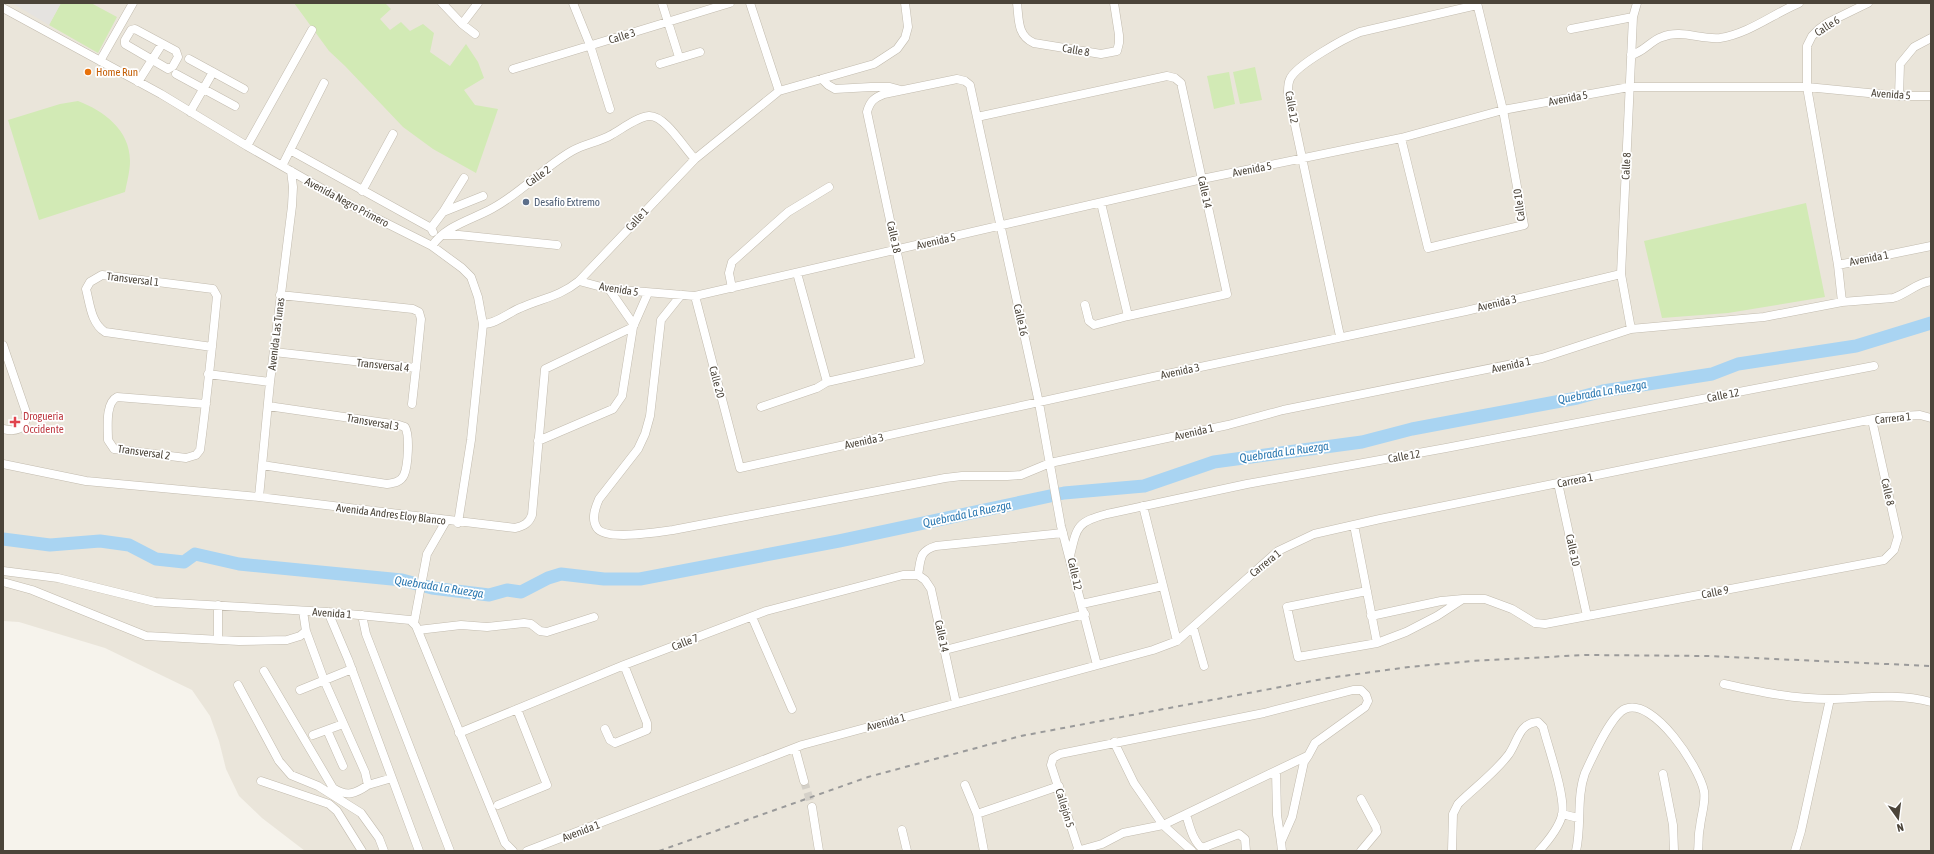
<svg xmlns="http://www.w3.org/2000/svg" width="1934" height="854" font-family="'Asap Condensed',sans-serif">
	<rect width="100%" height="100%" fill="#f6f3ec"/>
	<!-- residential -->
	<path fill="#eae5da" d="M3 3H1931V851H305L262 818 239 796 226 769 219 741 210 716 192 690 105 648 19 622 3 621Z"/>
	<!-- green -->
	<path fill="#d2eab5" d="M61 3H91L117 17 98 53 49 25Z
		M294 3H385L391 9 380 19 390 30 401 22 410 31 423 24 434 33 430 52 450 66 466 44 478 62 484 78 464 90 475 105 498 109 476 173 433 149 403 127 345 66 329 51Z
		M1255 67 1262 100 1240 104 1233 72Z
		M1229 72 1235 104 1214 109 1207 76Z
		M78 101C104 111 130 130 130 161 130 171 127 182 125 192L39 220 8 120 60 104Z
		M1806 203 1825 297 1728 313 1662 318 1644 241Z"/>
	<!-- parking -->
	<path fill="#e5e3e0" d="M12 3H61L49 25Z"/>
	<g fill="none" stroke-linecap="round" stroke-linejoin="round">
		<!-- river -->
		<path stroke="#a9d4f2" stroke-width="13" d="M3 539 50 545 100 541 129 545 156 559 184 562 195 554 239 564 402 580 432 588 489 595 507 590 521 592 548 578 561 574 604 579H640L839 541 1064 493 1144 486 1214 462 1362 442 1412 429 1577 398 1603 391 1712 374 1738 364 1856 346 1931 323"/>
		<!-- minor-tunnel -->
		<path stroke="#d4d0c8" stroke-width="8" stroke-dasharray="8 4" stroke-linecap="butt" d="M804 781 812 807"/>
		<!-- minor casing -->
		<g stroke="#c2bbae" stroke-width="9">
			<path id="minor" d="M442 3 462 24 475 34
				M573 3 590 45 610 109
				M662 3 679 57
				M750 3 779 91
				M1017 3C1019 19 1017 36 1034 43L1101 54 1117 51 1119 43V35L1114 3
				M3 8 161 94 247 146 354 207 432 246 462 268 471 277 478 297 483 324 471 440 458 523
				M462 24 478 3
				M135 29 176 51 178 57 173 66 168 69 125 44V40L131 30Z
				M1571 29 1633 17
				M1631 55C1644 52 1650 41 1662 37 1681 29 1701 40 1720 38 1748 34 1773 14 1799 3
				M189 59 244 89
				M100 61 133 3
				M660 64 700 52
				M513 69 730 3
				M176 74 235 106
				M822 79 828 85 835 89 871 87H890L901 90
				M138 82 162 44
				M1899 96 1900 64 1914 47 1931 38
				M190 112 213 72
				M977 117 1167 76 1175 78 1181 83 1227 294 1128 316 1101 203
				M1401 138 1428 248 1524 225 1503 110 1477 3
				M247 146 312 30
				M290 150 431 228
				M282 166 324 83
				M362 191 393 134
				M443 212 483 196
				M433 232 431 228 443 212 464 178
				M442 235H459L557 245
				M432 246C446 225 472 220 493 208 521 193 544 167 572 151 584 144 599 142 611 135 622 129 637 117 649 116 665 115 684 148 695 159
				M1838 265 1931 246
				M797 273 827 382 920 361 867 112C870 101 874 98 884 94L957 79 965 81 970 85 1039 403 1061 526 1097 665
				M579 281 609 289 695 296 1202 179 1401 138 1503 110 1629 87H1807L1899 96H1931
				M732 288 729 273 732 262 788 212 829 187
				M609 289 634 325
				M681 295 661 320 650 416 645 434 638 449 599 499C595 508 591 519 597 528 606 541 658 532 673 530L945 478 962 476H1007L1021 475 1050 463 1228 425 1283 410 1542 358 1631 329 1764 317 1842 302 1838 265 1807 87V46L1812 36 1819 29 1829 22 1868 3
				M695 296 740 468 1153 377 1466 311 1621 274
				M1842 302 1893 298C1907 294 1916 283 1931 281
				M1085 305 1089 321 1094 325 1128 316
				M483 324C496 324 508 313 520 308 542 298 559 297 579 281L695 159 779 91 874 64 897 49 905 38 908 27 905 3
				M1631 329 1621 274 1633 17 1637 3
				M1340 336 1288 92C1288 88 1288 83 1290 79 1296 65 1345 38 1360 32L1477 5
				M3 345 27 415C25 430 16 432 3 429
				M274 352 416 368 421 319 419 312 413 309 280 295
				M208 374 270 382
				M206 404 117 397C105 403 108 428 108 440L114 449 186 458 196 455 200 450C207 399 212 347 217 296L213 289 102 275 90 282 86 289C90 304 91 323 105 332L212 347
				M412 404 416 368
				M761 407 817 388 827 382
				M538 441 613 409 622 396 633 327 648 293
				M3 464 86 481 259 497 515 528C524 526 529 523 532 515L545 369 633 327
				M262 465 387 484C394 483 401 482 404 475 408 466 410 435 405 427L399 425 268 406
				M1558 483 1587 616
				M259 497 270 382 292 206 293 187 291 171
				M1143 506 1177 641
				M1354 525 1377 643
				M1070 556C1077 526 1077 522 1107 514L1247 484 1446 448 1874 366
				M3 571 58 578 155 602 328 612 410 620 416 626 505 843 513 851
				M918 575C921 559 919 551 936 546L1063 533
				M918 575 925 580 931 589 956 703
				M3 582 32 590 146 636 239 641 287 640 300 636 306 631 303 611
				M1367 591 1287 607 1298 657 1377 643 1406 632 1437 616 1463 599H1485L1512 609 1535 623 1545 624 1884 560 1894 550 1898 537 1872 420
				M1082 604 1163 586
				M328 612 348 659 419 851
				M362 615 366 634 450 851
				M1371 616 1441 601 1463 599
				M752 617 792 709
				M414 623 427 554 446 521
				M1193 627 1204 666
				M418 630 461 625 487 627 524 623 531 624 540 631 547 632 594 617
				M306 631 324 680 365 772 368 785 392 778
				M218 640V605
				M945 650 1085 614
				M264 671 333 788C347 797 355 794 368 785
				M1724 684C1760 692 1794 699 1830 699 1864 698 1898 693 1931 702
				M238 685 279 761 291 775 318 786 361 813 379 838 384 851
				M300 690 352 669
				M605 729 610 740 615 743 647 730V723L624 665
				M327 730 343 766
				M459 733 624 665 766 611 903 575H918
				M313 735 343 724
				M795 748 804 781
				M1276 771 1277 815 1281 842
				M1663 774 1673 825 1674 851
				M261 781 329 804 337 811 362 851
				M965 785 977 814
				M1361 799 1376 827 1377 832 1361 851
				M498 805 547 785 517 709
				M812 807 819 851
				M1186 814C1190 828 1193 842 1205 851
				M1562 814 1578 818
				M902 830 907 851
				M1202 848 1239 834 1245 839 1246 851
				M527 851 802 745 1153 650 1177 641 1278 551 1314 534 1380 519 1883 417 1920 415 1931 418
				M984 851 977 814 1059 786
				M1077 851 1102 844 1123 833 1163 825 1134 783 1114 742
				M1079 851 1051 765 1053 758 1060 754 1264 713 1353 690H1361L1366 695 1368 701 1365 707 1315 743 1308 756 1304 762 1292 817 1281 842 1282 851
				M1192 851 1163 825 1307 756
				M1452 851 1453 814 1458 804C1474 788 1495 773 1509 754 1518 741 1519 723 1538 722L1543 727C1548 747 1566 797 1562 815 1559 828 1548 841 1539 851
				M1576 851C1582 825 1576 798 1585 773 1592 758 1611 715 1625 709 1654 697 1699 767 1704 791 1706 803 1701 815 1700 827 1698 835 1699 843 1698 851
				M1795 851 1801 831 1830 699"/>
		</g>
		<!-- minor -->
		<use href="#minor" stroke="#fff" stroke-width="8"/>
		<!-- rail -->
		<path stroke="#9a9a9a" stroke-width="2" stroke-dasharray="5 5" stroke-linecap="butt" d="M659 851 868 777 1021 736 1328 678 1409 667 1472 661 1585 655 1708 656 1931 666"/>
	</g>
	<!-- markers -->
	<circle fill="#e8710a" stroke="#fff" stroke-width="1.5" cx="88" cy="72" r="4"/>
	<circle fill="#5c6f8a" stroke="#fff" stroke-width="1.5" cx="526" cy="202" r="4"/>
	<path fill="#e0444e" stroke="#fff" stroke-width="1.5" d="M13 416h4v4h4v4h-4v4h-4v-4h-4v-4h4z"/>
	<g text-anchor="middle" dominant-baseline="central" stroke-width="3.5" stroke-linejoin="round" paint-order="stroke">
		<!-- street labels -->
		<g font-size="11" fill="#4b4439" stroke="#fff">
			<text transform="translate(1827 26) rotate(-33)">Calle 6</text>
			<text transform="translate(622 36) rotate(-17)">Calle 3</text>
			<text transform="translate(1076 50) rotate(10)">Calle 8</text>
			<text transform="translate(1891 94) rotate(4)">Avenida 5</text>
			<text transform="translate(1568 98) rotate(-11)">Avenida 5</text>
			<text transform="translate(1292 107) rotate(80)">Calle 12</text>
			<text transform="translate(1626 166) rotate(-87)">Calle 8</text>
			<text transform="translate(1252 169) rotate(-11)">Avenida 5</text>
			<text transform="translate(538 176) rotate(-35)">Calle 2</text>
			<text transform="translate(1205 192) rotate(78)">Calle 14</text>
			<text transform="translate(347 202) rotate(28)">Avenida Negro Primero</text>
			<text transform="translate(1519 205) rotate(-97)">Calle 10</text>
			<text transform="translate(637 219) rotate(-47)">Calle 1</text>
			<text transform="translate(894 237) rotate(78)">Calle 18</text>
			<text transform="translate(936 241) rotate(-13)">Avenida 5</text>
			<text transform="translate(1869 258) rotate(-11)">Avenida 1</text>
			<text transform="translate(133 279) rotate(7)">Transversal 1</text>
			<text transform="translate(619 289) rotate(9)">Avenida 5</text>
			<text transform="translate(1497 303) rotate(-13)">Avenida 3</text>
			<text transform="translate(1021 320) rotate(77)">Calle 16</text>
			<text transform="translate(276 334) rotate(-83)">Avenida Las Tunas</text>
			<text transform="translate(383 365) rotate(6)">Transversal 4</text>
			<text transform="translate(1511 365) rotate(-12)">Avenida 1</text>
			<text transform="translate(1180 371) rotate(-12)">Avenida 3</text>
			<text transform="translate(717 382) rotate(75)">Calle 20</text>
			<text transform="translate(1723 395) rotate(-11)">Calle 12</text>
			<text transform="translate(1893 418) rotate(-6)">Carrera 1</text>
			<text transform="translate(373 422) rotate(10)">Transversal 3</text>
			<text transform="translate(1194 432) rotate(-13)">Avenida 1</text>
			<text transform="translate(864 441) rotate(-12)">Avenida 3</text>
			<text transform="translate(144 452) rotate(8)">Transversal 2</text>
			<text transform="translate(1404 456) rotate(-10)">Calle 12</text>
			<text transform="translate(1575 480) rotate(-11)">Carrera 1</text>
			<text transform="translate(1888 492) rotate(77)">Calle 8</text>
			<text transform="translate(391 514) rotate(7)">Avenida Andres Eloy Blanco</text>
			<text transform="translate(1573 550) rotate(78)">Calle 10</text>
			<text transform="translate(1265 563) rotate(-39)">Carrera 1</text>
			<text transform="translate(1075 574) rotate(77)">Calle 12</text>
			<text transform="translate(1715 592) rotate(-11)">Calle 9</text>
			<text transform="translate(332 613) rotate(4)">Avenida 1</text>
			<text transform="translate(942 636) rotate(78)">Calle 14</text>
			<text transform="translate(685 642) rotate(-21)">Calle 7</text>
			<text transform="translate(886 722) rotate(-15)">Avenida 1</text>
			<text transform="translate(1065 808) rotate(73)">Callejón 5</text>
			<text transform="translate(581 831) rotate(-21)">Avenida 1</text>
		</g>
		<!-- food labels -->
		<g font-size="11" fill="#c56008" stroke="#fff" text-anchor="start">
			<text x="96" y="72">Home Run</text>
		</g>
		<!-- service labels -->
		<g font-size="11" fill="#4e5e75" stroke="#fff" text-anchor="start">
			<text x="534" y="202">Desafío Extremo</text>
		</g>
		<!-- health labels -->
		<g font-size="11" fill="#be3a42" stroke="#fff" text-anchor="start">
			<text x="23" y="416">Drogueria<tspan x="23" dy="13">Occidente</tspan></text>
		</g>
		<!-- water labels -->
		<g font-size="12" font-style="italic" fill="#2e7ab2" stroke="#fff">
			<text transform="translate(1602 392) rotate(-10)">Quebrada La Ruezga</text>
			<text transform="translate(1284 452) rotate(-8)">Quebrada La Ruezga</text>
			<text transform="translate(967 514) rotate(-12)">Quebrada La Ruezga</text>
			<text transform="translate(439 587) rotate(9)">Quebrada La Ruezga</text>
		</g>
	</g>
	<!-- border -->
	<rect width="1934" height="854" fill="none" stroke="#4b4439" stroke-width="8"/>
	<!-- north arrow -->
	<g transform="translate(1898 818) rotate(166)" stroke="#ffffff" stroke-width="3" paint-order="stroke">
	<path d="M0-3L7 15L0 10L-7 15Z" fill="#4b4439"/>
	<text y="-6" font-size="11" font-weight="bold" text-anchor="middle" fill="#4b4439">N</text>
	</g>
</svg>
